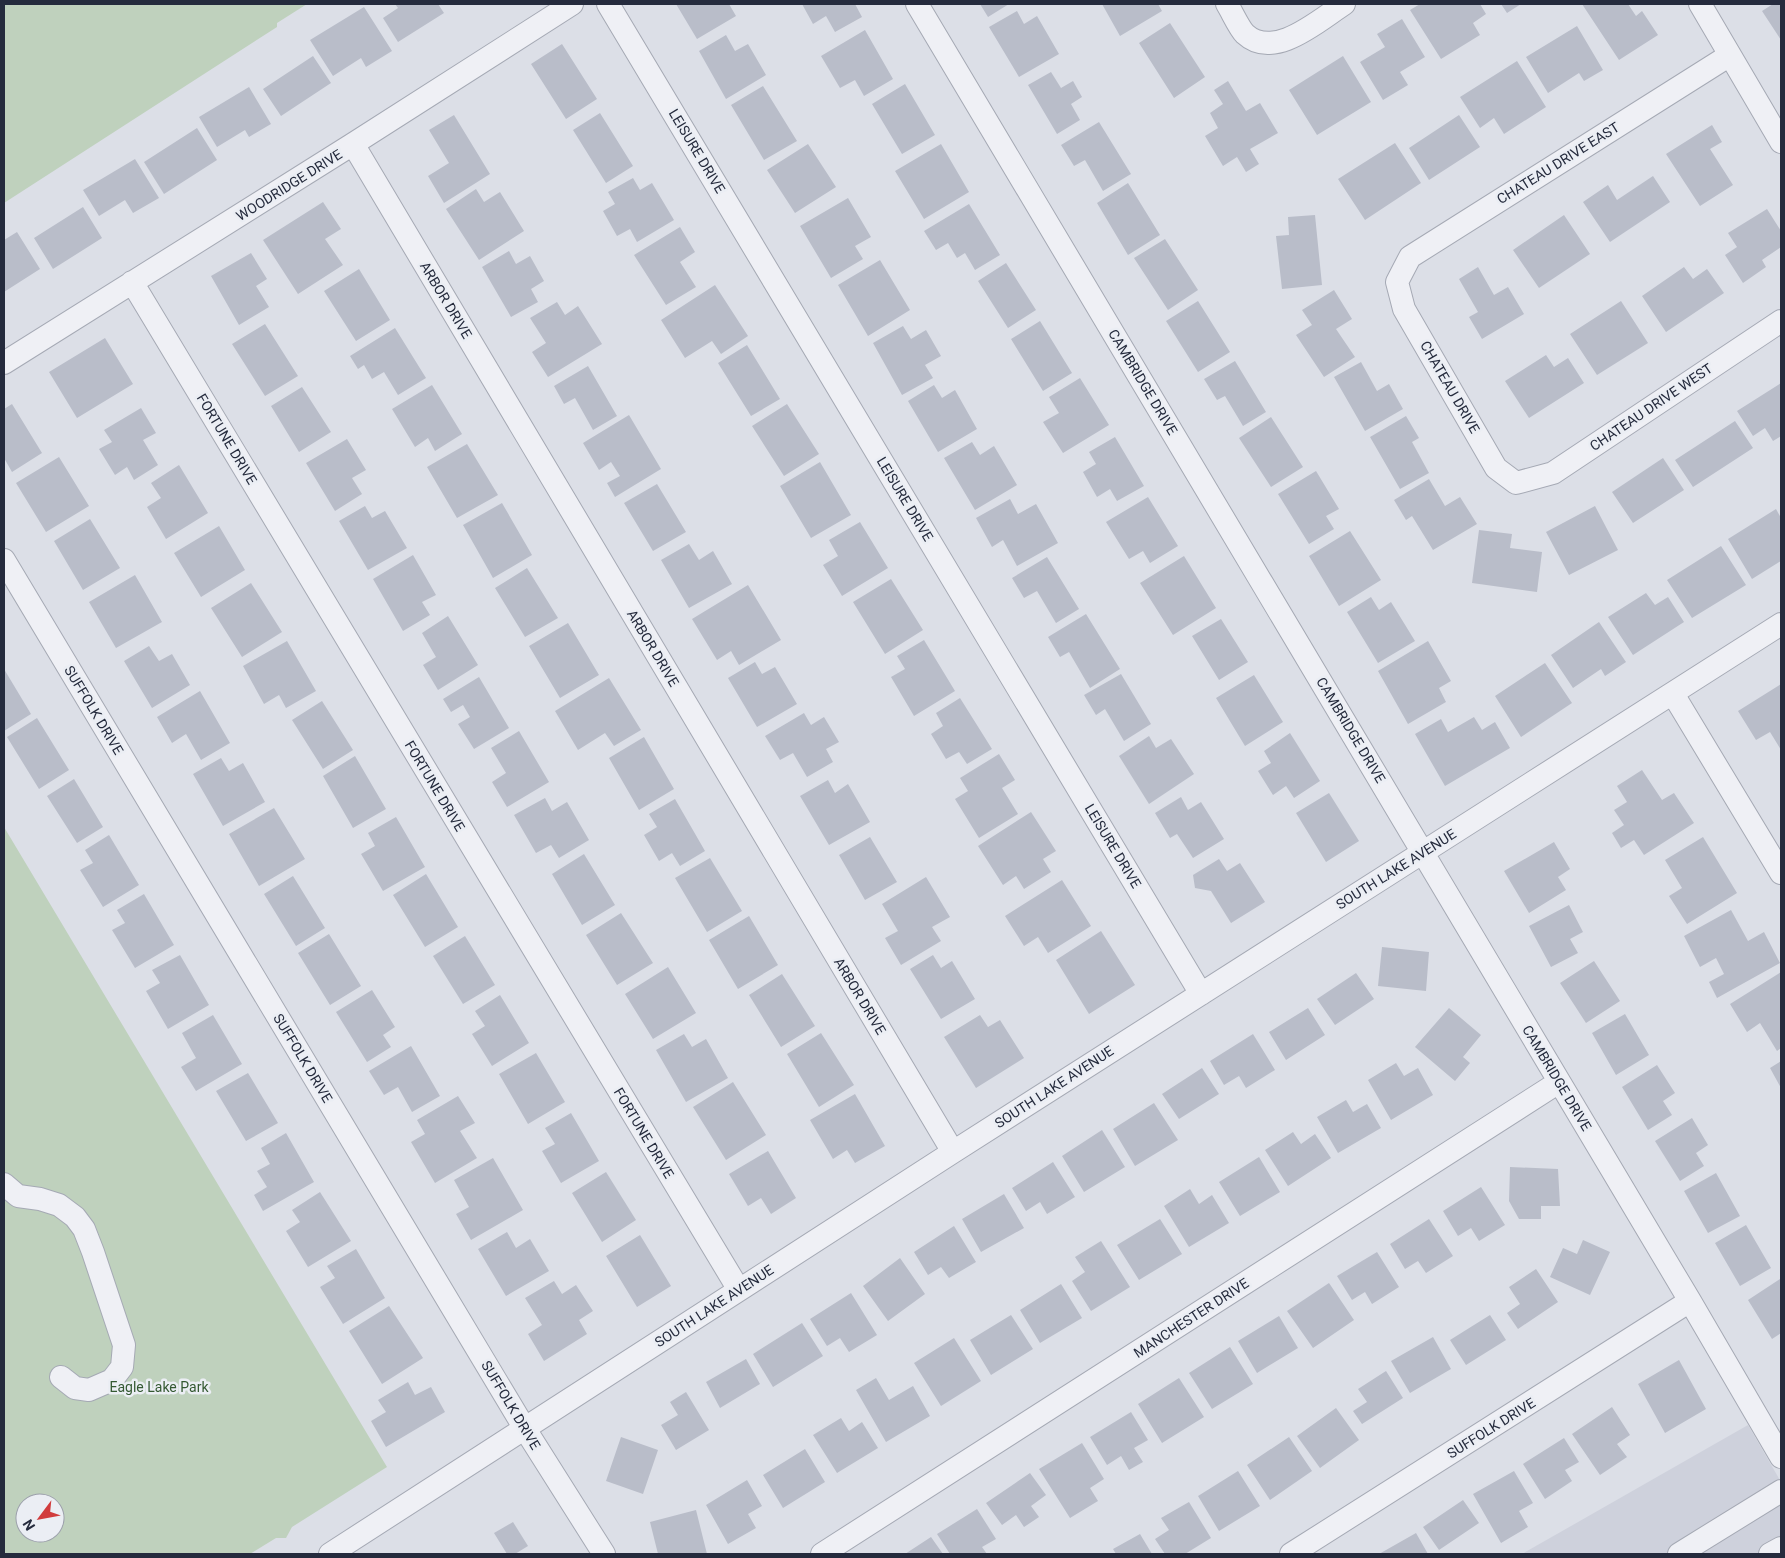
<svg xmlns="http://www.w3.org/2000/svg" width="1785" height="1558" font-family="Roboto,sans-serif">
	<rect width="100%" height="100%" fill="#dcdfe7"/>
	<!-- built -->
	<path fill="#ced1dc" d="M1748 1425 1781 1482V1554H1522Z"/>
	<!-- green -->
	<path fill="#bfd1bd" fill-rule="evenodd" d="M4 4H307L277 23V27L4 203Z
		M4 827 387 1467 292 1527 286 1538H276L250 1554H4ZM25 1503H55V1533H25Z"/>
	<!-- building -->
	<path fill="#b9bdc9" d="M395 4H438L444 13 398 42 383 18 398 8Z
		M676 4H729L736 16 697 39Z
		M802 4H855L862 17 835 32 826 16 813 24Z
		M980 4H1009L988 17Z
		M1102 4H1158L1162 11 1120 36Z
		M1420 4H1480L1486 14 1473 23 1480 35 1441 59 1410 10Z
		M1501 4H1521L1507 13Z
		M1582 4H1628L1636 16 1642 11 1658 35 1619 60Z
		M1773 4H1781V40L1762 11Z
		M364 7 392 51 366 67 361 58 333 76 310 40Z
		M1017 11 1024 24 1037 16 1059 54 1019 77 989 27Z
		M1402 19 1425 57 1400 72 1408 85 1383 100 1360 62 1385 47 1377 34Z
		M1170 23 1205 77 1174 98 1139 43Z
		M1577 26 1603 70 1584 81 1579 73 1548 93 1526 57Z
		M865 30 893 79 864 96 855 80 840 88 821 56Z
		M726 35 735 51 748 44 766 75 726 99 699 51Z
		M562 44 597 99 566 119 531 64Z
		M313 56 331 83 281 116 263 89Z
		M1343 56 1371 102 1317 135 1289 90Z
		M1517 61 1546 107 1504 134 1494 118 1480 128 1460 97Z
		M1051 72 1061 88 1073 81 1082 97 1071 104 1080 120 1057 134 1028 85Z
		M1228 81 1246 111 1260 103 1278 133 1250 149 1259 164 1246 172 1237 157 1223 166 1205 136 1218 128 1210 113 1223 104 1214 90Z
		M905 84 935 135 902 154 872 104Z
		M763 86 797 141 764 160 731 105Z
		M249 87 271 124 249 137 245 130 217 147 199 117Z
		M600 113 633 166 606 183 573 130Z
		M454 115 490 174 444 203 428 176 449 163 429 130Z
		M1459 115 1480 147 1429 180 1409 148Z
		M1099 122 1131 174 1103 191 1085 160 1074 166 1061 145Z
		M1712 125 1722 142 1710 149 1733 185 1700 206 1666 154Z
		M197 128 217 160 164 194 144 162Z
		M1395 143 1421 183 1365 220 1338 179Z
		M808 144 836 187 795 213 767 170Z
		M941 144 969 192 924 219 895 171Z
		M135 159 159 198 133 213 125 200 99 216 83 190Z
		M1653 176 1670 202 1610 242 1583 202 1608 185 1617 200Z
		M633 178 640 190 652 183 674 220 637 242 630 229 617 236 603 211 615 204 608 192Z
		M1128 183 1160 235 1128 255 1097 203Z
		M476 189 484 202 500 192 524 231 479 260 446 209Z
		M848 198 871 237 855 246 863 259 831 278 800 226Z
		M323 202 341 229 325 239 343 265 298 294 263 240Z
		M969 204 1000 255 975 270 965 253 957 258 948 243 936 250 924 231Z
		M83 207 102 238 53 269 34 238Z
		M1767 209 1781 231V247L1762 260 1766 267 1743 283 1725 255 1737 247 1728 233Z
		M1315 215 1322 285 1282 289 1276 236 1289 235 1288 217Z
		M1564 215 1590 254 1539 288 1513 250Z
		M680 227 695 252 680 262 696 287 666 305 634 255Z
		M17 232 40 269 4 292V240Z
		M1165 239 1198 290 1168 310 1134 258Z
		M509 251 516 264 530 256 544 281 531 289 538 302 511 317 482 267Z
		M251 253 267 279 256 286 269 307 239 325 211 276Z
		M880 260 910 310 868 336 838 285Z
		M1006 263 1036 310 1008 328 978 281Z
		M1478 267 1494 295 1508 287 1524 314 1482 339 1469 317 1478 312 1459 279Z
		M1684 267 1693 279 1707 269 1724 293 1666 332 1642 296Z
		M359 269 390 320 356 341 324 291Z
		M715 285 748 336 721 354 712 341 685 358 661 320Z
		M1334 290 1352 319 1336 329 1355 357 1324 377 1296 335 1312 325 1302 310Z
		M1198 301 1230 352 1198 372 1166 321Z
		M1621 301 1648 343 1597 375 1570 334Z
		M557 302 565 315 578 306 602 344 548 377 532 352 546 343 530 318Z
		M1040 321 1072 373 1043 391 1011 339Z
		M265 324 298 376 265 396 232 344Z
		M903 326 911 339 926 330 941 356 925 365 933 378 902 395 873 343Z
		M395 328 426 378 398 395 384 372 372 379 364 365 358 369 350 356Z
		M105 338 133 384 77 418 49 372Z
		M747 345 780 399 751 416 718 363Z
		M1546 355 1554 367 1568 358 1584 383 1529 418 1505 381Z
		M1235 361 1266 412 1243 426 1225 396 1217 400 1204 379Z
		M1361 362 1377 391 1389 384 1403 409 1365 431 1334 377Z
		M588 366 617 416 593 430 575 398 564 404 554 386Z
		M1080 378 1109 425 1063 453 1043 422 1059 413 1049 397Z
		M1781 383V436L1773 441 1765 428 1753 436 1737 411Z
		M432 385 462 434 435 451 428 438 415 447 392 409Z
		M934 385 942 398 955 390 977 429 938 452 908 401Z
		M302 387 331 432 299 452 271 406Z
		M12 404 42 453 12 472 4 458V409Z
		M787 404 819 454 784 476 752 426Z
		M141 408 156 433 143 440 158 465 134 480 127 467 115 475 99 449 112 442 104 430Z
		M629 415 661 469 615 497 607 483 620 476 611 462 599 470 583 443Z
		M1406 416 1419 438 1412 442 1429 473 1400 489 1370 437Z
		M1271 417 1303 467 1271 487 1239 438Z
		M1735 421 1753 448 1693 487 1675 460Z
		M1115 437 1144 486 1117 501 1110 489 1097 497 1083 472 1096 464 1089 452Z
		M347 439 366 470 352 478 362 494 335 511 306 463Z
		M972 442 980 455 994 446 1017 485 975 510 944 458Z
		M467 444 498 495 457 518 427 467Z
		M59 457 89 506 46 532 16 483Z
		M1663 458 1684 490 1633 523 1612 492Z
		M820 462 851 515 811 538 780 486Z
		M179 465 208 513 166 539 147 507 161 498 151 483Z
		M1316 471 1339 509 1326 516 1334 529 1309 544 1278 494Z
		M1429 479 1445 506 1460 497 1477 524 1433 550 1412 516 1406 520 1394 500Z
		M657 484 686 532 653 551 624 503Z
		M1148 497 1178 546 1150 563 1143 551 1129 559 1106 522Z
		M1010 499 1018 514 1036 504 1058 543 1017 566 1003 540 992 547 976 518Z
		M502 503 532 555 493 578 463 525Z
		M365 506 372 518 385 511 407 548 368 570 339 521Z
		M1595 506 1618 550 1569 575 1546 532Z
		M1776 509 1781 518V561L1752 579 1728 539Z
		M90 519 120 568 83 590 54 541Z
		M860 522 888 568 842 596 823 565 838 556 829 540Z
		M219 526 245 570 201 597 174 553Z
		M1479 530 1512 534 1510 548 1542 552 1537 592 1472 583Z
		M1350 531 1381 580 1339 606 1309 556Z
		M689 544 699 560 713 551 732 584 689 608 661 560Z
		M1721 546 1746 585 1692 618 1667 580Z
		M413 555 436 595 422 602 430 615 403 631 373 579Z
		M1184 556 1216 608 1173 635 1140 583Z
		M1047 557 1079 609 1056 623 1037 591 1024 598 1012 578Z
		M527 568 558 618 525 637 495 588Z
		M135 575 162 622 116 648 89 602Z
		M891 579 923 630 885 654 853 602Z
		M251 583 282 632 242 657 211 608Z
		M748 585 781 640 739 665 731 651 717 660 692 619Z
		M1646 593 1655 605 1668 597 1684 622 1633 655 1608 617Z
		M1371 597 1379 610 1391 602 1415 641 1378 663 1347 612Z
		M1086 614 1120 669 1090 688 1069 652 1060 657 1048 637Z
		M448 616 478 665 438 690 423 665 436 657 422 633Z
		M1221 619 1248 662 1219 680 1192 636Z
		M1599 622 1626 662 1605 676 1601 669 1573 688 1551 655Z
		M568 623 599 675 560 698 529 646Z
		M924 640 955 691 914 716 891 677 905 669 897 656Z
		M287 641 316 691 286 708 279 695 264 704 243 666Z
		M1428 641 1451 681 1439 688 1446 702 1408 724 1378 671Z
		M149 646 159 661 172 654 190 685 152 708 124 661Z
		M755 662 762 674 775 667 797 704 757 727 728 678Z
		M1545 663 1572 703 1521 737 1495 696Z
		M4 669 31 714 4 731Z
		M1121 674 1151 724 1124 741 1105 709 1096 715 1084 695Z
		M1254 675 1283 722 1245 746 1216 698Z
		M479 677 509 728 474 749 458 724 470 717 463 705 451 712 443 699Z
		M609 678 641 730 614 746 605 733 578 750 555 711Z
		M1781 684V750L1770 732 1756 740 1738 711Z
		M200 691 230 743 201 760 186 734 172 743 157 717Z
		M960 698 992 749 967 764 959 752 946 759 931 734 943 726 936 713Z
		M322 701 353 750 323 769 292 720Z
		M804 713 811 725 824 717 839 742 826 749 833 762 807 777 793 753 780 760 765 736Z
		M1474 717 1482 730 1495 722 1510 748 1445 786 1415 734 1441 719 1448 732Z
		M37 718 69 770 39 789 7 737Z
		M519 731 549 782 507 807 492 782 506 773 491 748Z
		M1290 733 1320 781 1294 798 1286 786 1273 795 1258 771 1271 763 1264 751Z
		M1149 736 1156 748 1171 739 1194 774 1149 804 1119 756Z
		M644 737 674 789 639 810 609 758Z
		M999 754 1015 780 1002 788 1018 814 979 838 955 799 968 791 960 778Z
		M355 756 386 809 353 828 323 776Z
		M221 758 229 771 243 763 265 802 223 826 193 774Z
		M1642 770 1662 800 1674 793 1694 823 1644 855 1634 840 1621 848 1612 833 1624 825 1614 810 1627 802 1617 786Z
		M74 779 103 827 77 843 47 796Z
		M828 780 835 793 848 784 870 822 829 845 800 796Z
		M1329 793 1359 841 1326 862 1296 813Z
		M1181 797 1188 810 1201 802 1224 839 1193 858 1177 834 1170 838 1155 813Z
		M545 798 552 811 567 802 589 840 559 858 551 845 536 853 514 815Z
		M675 799 705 851 680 866 672 853 659 861 644 835 657 827 649 814Z
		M274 808 305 859 259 886 229 834Z
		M1031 812 1056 851 1043 859 1051 872 1024 889 1016 876 1003 885 978 846Z
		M396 817 425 867 383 891 361 854 375 846 368 833Z
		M109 835 139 885 103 907 80 870 93 863 85 850Z
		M870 837 897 882 865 900 839 855Z
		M1703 837 1737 893 1687 924 1669 896 1682 888 1665 860Z
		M1554 842 1570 869 1558 877 1566 890 1529 913 1504 871Z
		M584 854 615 905 582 925 552 874Z
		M710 858 742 911 707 932 675 878Z
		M1219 859 1227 871 1240 863 1265 902 1231 923 1211 891 1195 888 1193 875Z
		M426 874 458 927 425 947 393 895Z
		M293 876 325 928 296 946 264 894Z
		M926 877 950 917 932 927 941 941 901 965 885 938 898 931 882 904Z
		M1062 880 1091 926 1048 953 1038 937 1024 946 1005 916Z
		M144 894 174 945 135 968 112 930 125 923 117 910Z
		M1569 905 1583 932 1570 939 1578 953 1551 967 1529 926Z
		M1731 910 1748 941 1764 932 1780 963 1717 998 1709 982 1724 974 1716 958 1700 967 1684 936Z
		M621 913 653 963 617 985 586 935Z
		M749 916 778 965 738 989 709 940Z
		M1101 931 1135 985 1089 1014 1056 960Z
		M329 934 361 986 330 1005 298 953Z
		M465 936 495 985 463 1004 433 956Z
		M1382 947 1429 952 1426 991 1378 986Z
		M180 955 209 1005 168 1029 146 991 160 983 152 970Z
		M933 955 941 968 952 961 975 999 941 1019 910 969Z
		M1594 961 1620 1001 1586 1023 1560 983Z
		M668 967 696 1013 653 1039 625 994Z
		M1781 972V1048L1777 1051 1760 1023 1747 1032 1730 1004Z
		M1356 973 1374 999 1335 1025 1317 999Z
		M782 974 815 1026 781 1047 749 995Z
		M372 990 395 1027 383 1035 391 1047 367 1062 336 1012Z
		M500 995 529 1043 492 1066 472 1034 485 1026 475 1011Z
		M1308 1008 1325 1035 1286 1060 1269 1032Z
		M1449 1008 1481 1035 1463 1057 1470 1063 1455 1081 1415 1047Z
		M1625 1014 1649 1055 1616 1075 1592 1033Z
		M213 1015 242 1064 196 1091 181 1067 196 1058 182 1033Z
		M980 1015 988 1027 1000 1020 1024 1058 976 1088 944 1037Z
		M821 1033 854 1085 819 1107 787 1054Z
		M684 1034 692 1047 706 1039 728 1078 686 1102 656 1050Z
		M1253 1034 1275 1070 1246 1088 1239 1076 1224 1085 1210 1061Z
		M411 1046 440 1096 412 1112 398 1087 384 1095 369 1071Z
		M536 1053 565 1102 528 1124 499 1074Z
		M1781 1061V1088L1770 1068Z
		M1396 1063 1404 1076 1418 1068 1433 1095 1391 1120 1368 1080Z
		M1657 1065 1675 1093 1663 1101 1672 1115 1648 1130 1622 1087Z
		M1202 1068 1219 1094 1179 1119 1162 1094Z
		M248 1073 278 1123 246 1141 216 1091Z
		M733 1082 766 1135 726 1160 693 1107Z
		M855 1094 885 1146 855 1163 847 1150 833 1159 810 1120Z
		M458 1096 475 1123 460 1131 477 1158 435 1183 411 1142 425 1134 417 1120Z
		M1346 1100 1353 1112 1367 1104 1381 1128 1338 1153 1317 1117Z
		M1154 1103 1178 1140 1135 1166 1113 1129Z
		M571 1113 599 1161 561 1183 542 1151 555 1144 545 1128Z
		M1692 1118 1708 1145 1696 1153 1704 1166 1680 1181 1655 1141Z
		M1102 1130 1125 1167 1084 1192 1062 1156Z
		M1293 1132 1301 1144 1315 1134 1331 1158 1288 1186 1265 1150Z
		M286 1133 314 1182 263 1211 254 1195 267 1187 257 1171 270 1164 261 1148Z
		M768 1151 796 1198 771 1214 761 1198 748 1206 729 1174Z
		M1259 1157 1280 1192 1240 1216 1219 1182Z
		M493 1158 523 1210 471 1240 456 1214 469 1207 454 1180Z
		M1053 1162 1075 1197 1047 1214 1040 1202 1026 1211 1012 1188Z
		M1510 1167 1558 1169 1560 1206H1541V1219H1519L1509 1201Z
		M606 1172 636 1220 602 1242 572 1193Z
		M1716 1173 1740 1216 1708 1233 1684 1191Z
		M1481 1187 1505 1225 1479 1241 1471 1228 1458 1236 1443 1211Z
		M1190 1189 1199 1204 1212 1195 1229 1223 1189 1247 1164 1206Z
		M320 1192 351 1241 308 1267 286 1231 300 1222 292 1210Z
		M1004 1194 1024 1228 981 1252 962 1219Z
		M1160 1219 1182 1254 1139 1280 1117 1245Z
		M1429 1219 1453 1256 1426 1273 1418 1261 1405 1269 1390 1244Z
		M1746 1225 1771 1268 1740 1286 1715 1243Z
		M954 1226 976 1262 949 1278 941 1267 928 1275 914 1252Z
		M507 1232 516 1248 530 1239 549 1271 506 1296 478 1249Z
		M640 1235 671 1286 637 1307 606 1256Z
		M1583 1240 1610 1252 1590 1295 1550 1277 1563 1248 1577 1254Z
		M1101 1241 1130 1287 1091 1311 1072 1281 1085 1272 1075 1257Z
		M356 1249 385 1298 343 1324 320 1287 335 1278 327 1266Z
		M1377 1252 1399 1287 1372 1304 1365 1292 1352 1300 1337 1276Z
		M900 1258 925 1294 888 1321 863 1286Z
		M1536 1269 1558 1302 1518 1329 1507 1313 1520 1304 1509 1287Z
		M1780 1279 1781 1282V1333L1772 1339 1748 1300Z
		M554 1281 562 1294 576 1285 593 1311 579 1320 587 1334 544 1361 528 1334 542 1325 525 1298Z
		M1329 1283 1354 1320 1313 1348 1287 1311Z
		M1061 1284 1082 1318 1040 1343 1020 1310Z
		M851 1293 877 1335 849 1352 840 1338 827 1346 810 1319Z
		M389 1306 423 1358 382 1384 349 1331Z
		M1011 1315 1033 1349 991 1375 970 1340Z
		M1490 1315 1506 1340 1466 1365 1450 1340Z
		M1279 1316 1298 1348 1257 1373 1238 1341Z
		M802 1323 823 1356 773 1387 753 1354Z
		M1433 1337 1451 1369 1410 1393 1391 1361Z
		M954 1338 981 1381 941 1406 914 1363Z
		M1230 1347 1253 1384 1212 1409 1189 1373Z
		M746 1359 760 1384 720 1408 706 1382Z
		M1679 1360 1706 1409 1665 1433 1638 1384Z
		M1386 1371 1403 1398 1362 1424 1353 1411 1367 1402 1358 1389Z
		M876 1378 889 1400 913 1386 930 1416 886 1442 856 1390Z
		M1179 1378 1204 1417 1162 1443 1138 1404Z
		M408 1382 415 1395 431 1387 445 1412 386 1447 371 1421 386 1412 378 1400Z
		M686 1392 709 1430 676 1450 661 1425 678 1415 670 1402Z
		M1612 1407 1630 1435 1617 1444 1627 1457 1600 1475 1572 1434Z
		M1336 1408 1359 1440 1320 1468 1297 1436Z
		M1131 1412 1148 1440 1134 1448 1143 1462 1129 1470 1121 1456 1107 1465 1090 1437Z
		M841 1418 849 1431 862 1422 878 1448 837 1473 813 1435Z
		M621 1437 658 1450 643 1494 606 1481Z
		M1289 1437 1312 1471 1270 1500 1247 1465Z
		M1564 1438 1579 1462 1565 1470 1572 1481 1545 1499 1523 1464Z
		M1082 1443 1104 1479 1090 1488 1098 1501 1070 1518 1039 1469Z
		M805 1449 825 1482 783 1508 763 1475Z
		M1238 1471 1260 1506 1219 1531 1198 1496Z
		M1514 1471 1533 1503 1519 1511 1528 1527 1501 1543 1473 1494Z
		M1030 1473 1046 1495 1031 1506 1039 1517 1024 1527 1016 1515 1002 1525 986 1503Z
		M747 1480 762 1506 748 1514 756 1528 728 1544 706 1505Z
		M1463 1500 1479 1523 1439 1550 1423 1527Z
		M1189 1502 1211 1538 1185 1554H1165L1155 1539 1169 1530 1161 1518Z
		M977 1509 996 1539 982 1547 987 1554H950L937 1534Z
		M696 1510 707 1554H658L650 1522Z
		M513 1522 528 1546 515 1554H507L494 1533Z
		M1416 1533 1428 1554H1379Z
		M1140 1534 1152 1554H1116L1113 1549Z
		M931 1537 943 1554H905Z"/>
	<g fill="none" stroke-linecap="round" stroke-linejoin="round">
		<!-- minor casing -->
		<g stroke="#a5a9b4" stroke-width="24">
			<path id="minor" d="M608 4 1201 994
				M917 4 1690 1301 1781 1457
				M1227 4C1232 12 1239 28 1245 34 1274 61 1319 20 1344 4
				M1700 4 1781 142
				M1730 55 1410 257 1397 282 1404 309 1496 468 1516 483 1553 473 1781 321
				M353 144 953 1152
				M132 282 739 1290
				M4 363 353 144 572 4
				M4 560 525 1429 604 1554
				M1673 694 1781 873
				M4 1184 18 1196 40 1199 59 1205 75 1217 84 1229 93 1252 124 1345 122 1367 112 1380 89 1390 75 1388 61 1377
				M330 1554 953 1152 1781 624
				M822 1554 1559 1082
				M1291 1554 1690 1301
				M1679 1554 1781 1491
				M1770 1554 1781 1548"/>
		</g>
		<!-- minor -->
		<use href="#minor" stroke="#eff0f5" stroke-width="22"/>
	</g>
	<g text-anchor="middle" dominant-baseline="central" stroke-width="5" stroke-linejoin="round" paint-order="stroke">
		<!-- street labels -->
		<g font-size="14" fill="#252b3d" stroke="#ebeef4">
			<text transform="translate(697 151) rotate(59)">LEISURE DRIVE</text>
			<text transform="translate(1558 163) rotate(-32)">CHATEAU DRIVE EAST</text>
			<text transform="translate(289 185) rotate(-32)">WOODRIDGE DRIVE</text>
			<text transform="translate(446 300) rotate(59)">ARBOR DRIVE</text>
			<text transform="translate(1143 382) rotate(59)">CAMBRIDGE DRIVE</text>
			<text transform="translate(1450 387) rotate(60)">CHATEAU DRIVE</text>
			<text transform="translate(1651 407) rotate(-34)">CHATEAU DRIVE WEST</text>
			<text transform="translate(227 439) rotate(59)">FORTUNE DRIVE</text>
			<text transform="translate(905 499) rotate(59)">LEISURE DRIVE</text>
			<text transform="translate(653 648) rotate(59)">ARBOR DRIVE</text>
			<text transform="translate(94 710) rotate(59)">SUFFOLK DRIVE</text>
			<text transform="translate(1351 730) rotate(59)">CAMBRIDGE DRIVE</text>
			<text transform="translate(435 786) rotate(59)">FORTUNE DRIVE</text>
			<text transform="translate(1113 846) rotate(59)">LEISURE DRIVE</text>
			<text transform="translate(1396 869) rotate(-32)">SOUTH LAKE AVENUE</text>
			<text transform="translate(860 996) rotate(59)">ARBOR DRIVE</text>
			<text transform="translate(303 1058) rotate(59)">SUFFOLK DRIVE</text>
			<text transform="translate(1557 1078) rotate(59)">CAMBRIDGE DRIVE</text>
			<text transform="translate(1054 1087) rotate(-33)">SOUTH LAKE AVENUE</text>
			<text transform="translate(644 1133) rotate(59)">FORTUNE DRIVE</text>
			<text transform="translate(714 1306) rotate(-33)">SOUTH LAKE AVENUE</text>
			<text transform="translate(1191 1318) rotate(-33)">MANCHESTER DRIVE</text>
			<text transform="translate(511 1405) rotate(59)">SUFFOLK DRIVE</text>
			<text transform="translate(1491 1428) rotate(-32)">SUFFOLK DRIVE</text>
		</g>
		<!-- park labels -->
		<g font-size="14" fill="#345932" stroke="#ebeef4">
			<text x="159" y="1387">Eagle Lake Park</text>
		</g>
	</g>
	<!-- border -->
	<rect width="1785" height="1558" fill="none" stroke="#252b3d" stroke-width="10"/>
	<!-- north arrow -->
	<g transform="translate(40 1518) rotate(238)"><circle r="24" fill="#ebeef4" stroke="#9ca0ab"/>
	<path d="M0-4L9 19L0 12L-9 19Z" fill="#d13c3d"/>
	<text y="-8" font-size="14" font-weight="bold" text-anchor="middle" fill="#252b3d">N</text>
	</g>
</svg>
